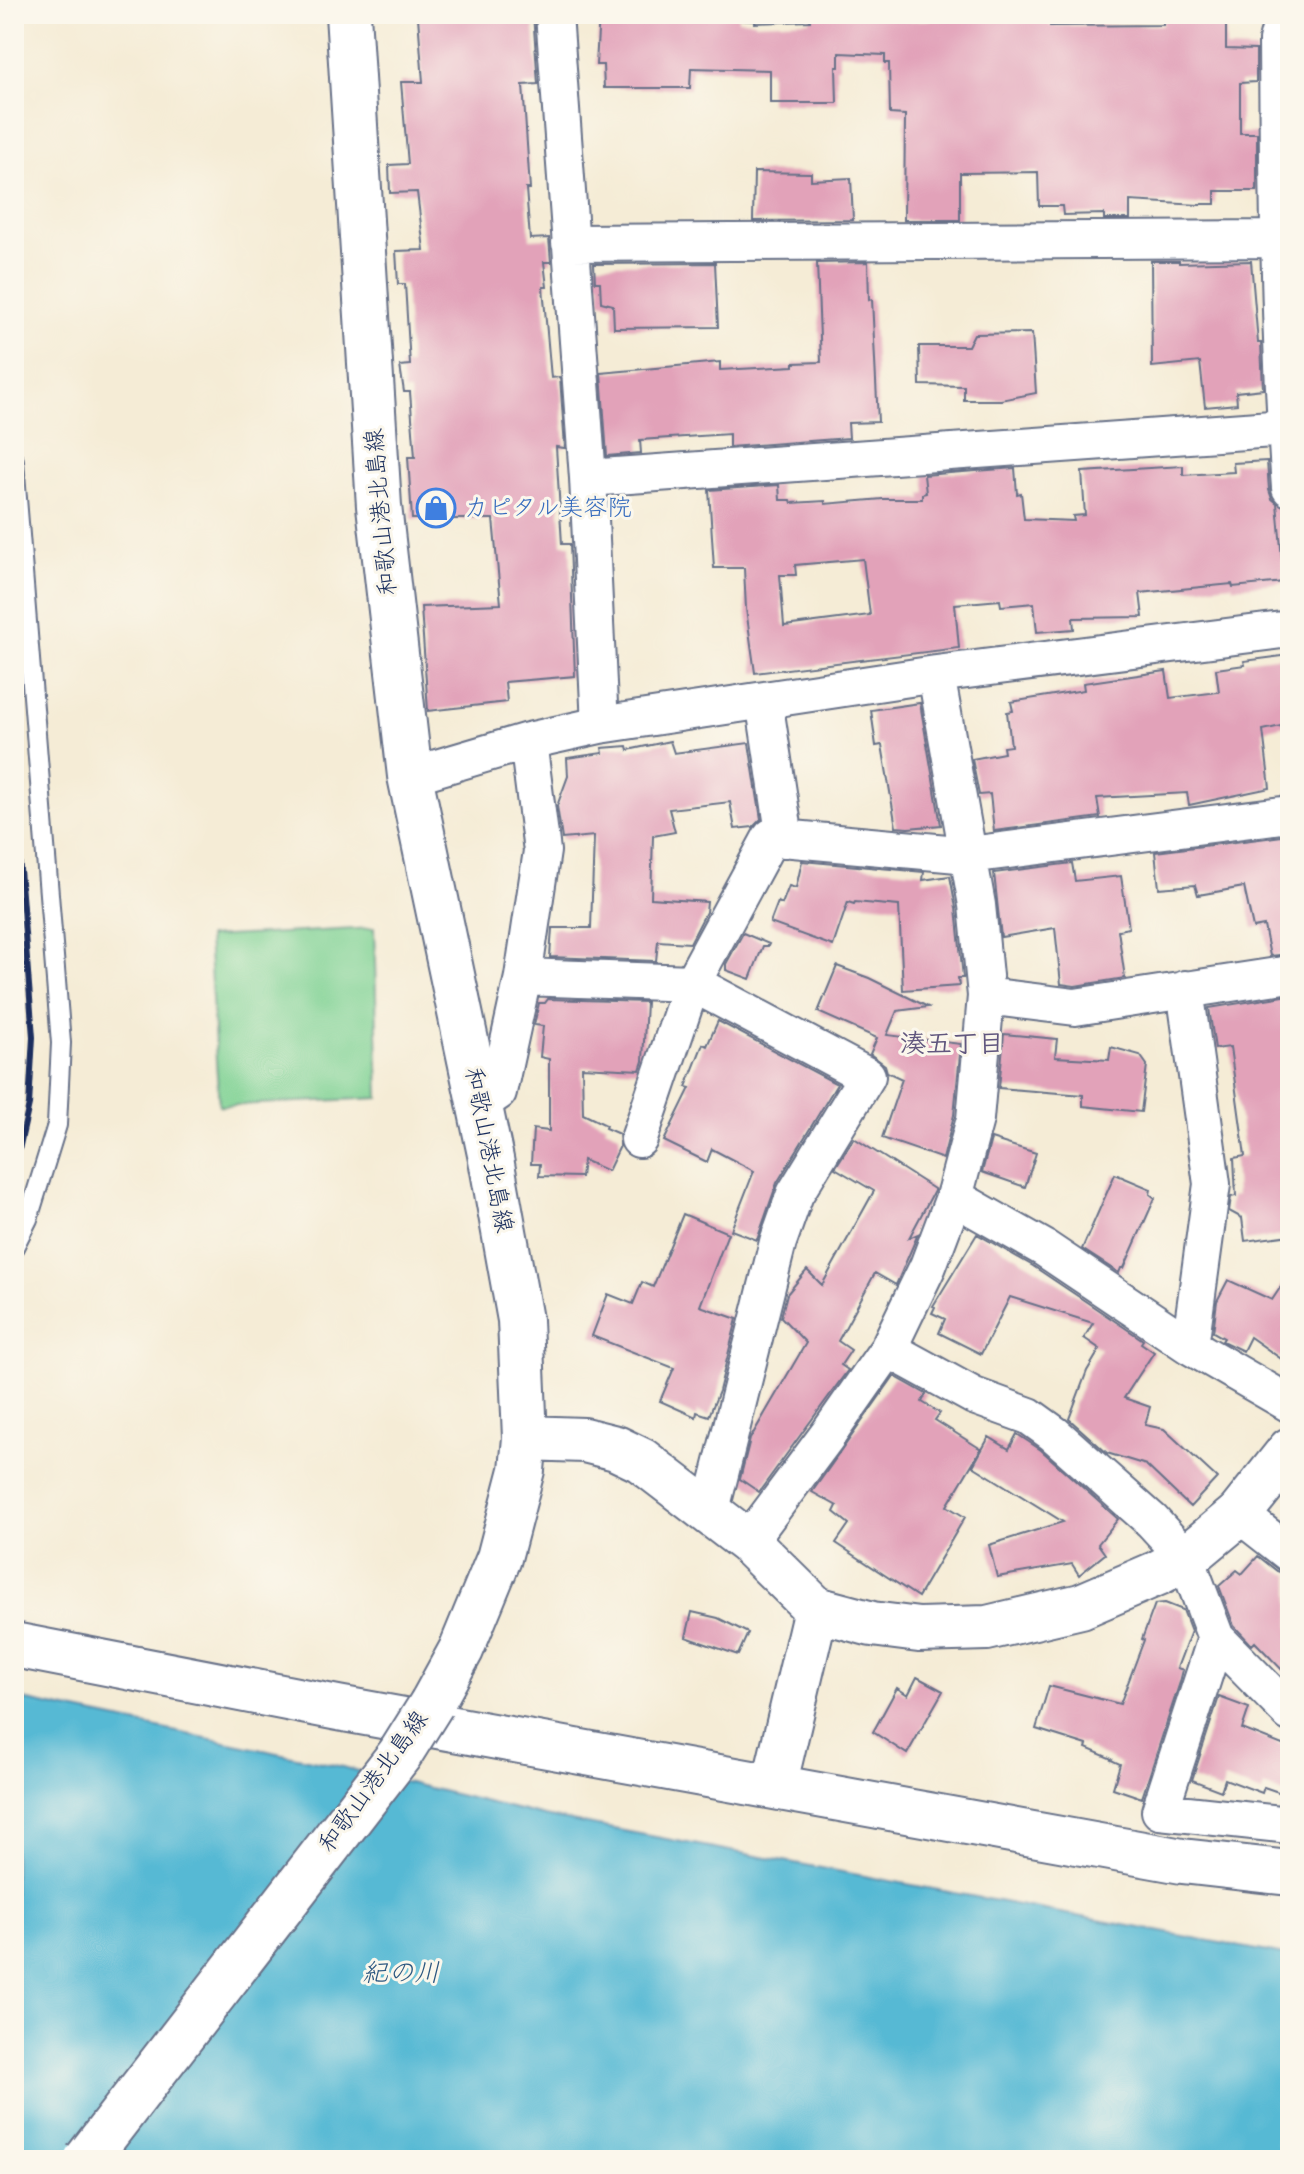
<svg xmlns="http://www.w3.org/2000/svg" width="1304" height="2174" font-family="Mynerve,'Klee One',sans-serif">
	<rect width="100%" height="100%" fill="#fbf7ec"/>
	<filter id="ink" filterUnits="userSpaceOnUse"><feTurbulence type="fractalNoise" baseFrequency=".0125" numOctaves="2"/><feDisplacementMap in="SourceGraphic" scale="16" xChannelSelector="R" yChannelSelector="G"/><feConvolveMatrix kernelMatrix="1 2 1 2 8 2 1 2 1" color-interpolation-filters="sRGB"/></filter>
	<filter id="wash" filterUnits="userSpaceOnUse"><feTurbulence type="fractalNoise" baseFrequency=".006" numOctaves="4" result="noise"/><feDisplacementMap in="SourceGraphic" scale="32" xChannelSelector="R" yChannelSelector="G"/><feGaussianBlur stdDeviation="1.8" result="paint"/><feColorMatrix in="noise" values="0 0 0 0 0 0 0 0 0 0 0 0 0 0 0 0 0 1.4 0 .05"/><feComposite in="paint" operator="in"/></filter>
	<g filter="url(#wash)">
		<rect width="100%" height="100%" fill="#f5ecd6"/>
		<!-- green -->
		<path fill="#7ed193" stroke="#4c8078" stroke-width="2" d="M374 928 379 1098 219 1106 208 937Z"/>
		<!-- water -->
		<path fill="#56b9d4" stroke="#387499" stroke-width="2" d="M14 1698 326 1763 544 1816 1290 1956V2131L1284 2149 1283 2160H14Z"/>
		<g id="blocks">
			<!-- building -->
			<path fill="#e2a2b9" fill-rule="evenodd" d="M431 14H533L538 84 523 85 530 189H526L530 239 549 238 551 262H544L547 287H543L551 378 560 377 565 448 556 447 562 544H570L575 676 505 682 507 702 428 711 421 607 501 604 493 519H412L408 457H415L410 392H404L400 366 410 365 405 284H398L396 251 424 250 417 192 390 193 389 165 408 164 401 82H423L418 17Z
				M599 14H732L738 16V20L755 21V23L810 21V14H874V17L904 15V21L948 19V14H1050V26L1163 25V14H1226V49L1256 50V82L1240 83V133H1257V191H1215V204H1199V205L1130 201V219H1104V214L1063 215 1062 206H1039L1038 172 960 173V220H904L905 115 890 114 889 63H885V55L839 53V67H836L837 103H770V70L691 68 690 88H604L603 65H596Z
				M754 172 811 173V180L851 178 853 220 753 221Z
				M1151 261H1179V263L1251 261 1258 343H1261L1263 389 1236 392 1237 404 1205 407 1200 362 1152 367Z
				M868 262 869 300 872 299 878 422 848 423 849 438 729 447V434L640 440 641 453 607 456 601 373 720 362V370L794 366V363L821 362 817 263Z
				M715 263 718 327 614 328 613 305 601 302 600 282H595L594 264Z
				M1032 333 1036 393 1001 400H964V386L920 385 919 346H968L974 334Z
				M1267 461 1269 490 1272 499 1277 503 1284 582 1233 587 1232 584 1140 593 1143 617 1073 618 1074 629 1037 632 1034 603 1001 606 1000 600 955 604 959 648 755 673 746 609 744 568H714L709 490 779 485 780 500H791L792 503 825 501V504L883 499H922V494L926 493 924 475 1015 468 1017 494 1021 493 1024 519 1074 521 1073 516 1085 515 1082 472 1183 466V475L1234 472 1233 463ZM863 559 870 615 784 626 780 575H796L795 565Z
				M1290 655V724L1263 730 1270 788 1189 805 1187 793 1097 798 1100 817 994 831 990 794 979 795 972 759 1004 753 1003 747 1011 746 1007 712 1013 711 1011 702 1084 690 1083 683 1166 671 1170 698 1219 692 1216 669 1245 665 1244 661Z
				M920 703 941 825 908 828 896 827 882 745 876 746 871 710Z
				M670 741 674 753 749 743 761 819 753 827 735 829 730 802 669 809 675 832 653 836 651 898 707 902 706 912 690 943 658 941 656 961 550 957 552 928H591L594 836 562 839 557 806 568 776 567 758 603 753 602 748 627 746 628 750Z
				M1290 835V954L1270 956 1264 926 1253 928 1244 887 1198 895 1195 885 1159 888 1155 852Z
				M802 861 924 872 923 880 950 876 956 908 963 978H958L959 986 903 990 899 906 855 902 854 904 848 902 833 946 770 923 778 902 782 904 789 886 796 888Z
				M1072 863 1075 881 1121 876 1129 928 1118 930 1125 978 1075 986 1061 984 1055 928 1001 937 994 873Z
				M743 933 769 944 768 946H763L750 979 726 970V964Z
				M837 966 869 978 928 1007 897 1011 887 1035 961 1044 954 1115 943 1159 882 1138 902 1079 887 1072 885 1065 870 1054 877 1038 818 1012Z
				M1290 995V1235L1245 1241 1242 1218 1229 1211 1231 1197 1236 1196 1234 1158 1245 1156 1230 1047 1215 1049 1209 1008Z
				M548 999 646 1002 643 1061 640 1070 582 1067 583 1114 606 1125 605 1128 619 1134 620 1146 608 1171 583 1160 581 1177 539 1176 540 1164H531L533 1129 549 1131V1059L540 1057 543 1026 534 1025 539 1003H545Z
				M718 1021 837 1084 777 1183 757 1240 731 1230 754 1171 712 1149 707 1162 664 1141 690 1088 686 1087 703 1044 707 1046Z
				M1004 1034 1057 1039 1055 1057 1109 1060 1111 1047 1140 1055 1147 1065 1141 1112 1083 1106V1095L999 1088Z
				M854 1138 934 1189V1191L909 1238 918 1234 896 1285 875 1273 838 1341 851 1350 841 1365 848 1370 759 1492 740 1479 750 1439 806 1343 781 1317 787 1294 807 1270 822 1285 874 1191 835 1168Z
				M991 1139 1036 1153 1025 1187 982 1172Z
				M1115 1174 1151 1189 1150 1194 1155 1198 1124 1268H1121L1119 1273 1082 1249Z
				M683 1214 728 1233 700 1306 737 1319 719 1391 709 1416 697 1412 696 1417 660 1401 674 1368 592 1336 608 1294 633 1304 642 1282 653 1287Z
				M977 1234 1033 1266 1143 1340 1141 1343 1154 1352 1124 1398 1150 1407 1145 1425 1164 1429 1217 1478 1190 1507 1146 1465 1107 1453 1069 1419 1087 1371 1100 1349 1084 1338 1093 1323 1010 1297 981 1354 939 1333 945 1319 932 1313 935 1307 933 1306Z
				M1290 1273V1365L1250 1337 1243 1351 1222 1341 1224 1338 1213 1332 1217 1301 1228 1280 1272 1300Z
				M894 1376 926 1394 922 1402 940 1413 935 1420 981 1449 947 1506 965 1517 918 1597 836 1543 849 1524 834 1512 837 1506 812 1492Z
				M1017 1434 1041 1450 1118 1519 1098 1544 1105 1554 1079 1575 1072 1564 997 1577 989 1545 1063 1522 973 1466 989 1437 1009 1449Z
				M1258 1556 1277 1571 1290 1575V1678L1255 1642 1252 1645 1234 1626 1219 1586 1237 1570 1242 1574Z
				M1165 1603 1183 1610 1191 1631 1177 1668 1183 1670 1180 1682 1142 1798 1113 1788 1120 1764 1111 1760 1112 1759 1086 1748 1087 1745 1036 1729 1049 1686 1120 1704 1144 1640 1142 1639 1155 1604Z
				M692 1612 718 1618 748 1633 738 1655 686 1637Z
				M917 1677 943 1691 907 1754 873 1732 897 1688 908 1695Z
				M1219 1697 1249 1708 1242 1729 1290 1748V1796L1264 1787 1262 1793 1225 1779 1221 1791 1192 1780Z"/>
		</g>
	</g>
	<g filter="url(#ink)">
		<use href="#blocks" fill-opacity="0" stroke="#677188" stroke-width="2"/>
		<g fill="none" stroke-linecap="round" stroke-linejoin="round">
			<!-- lane casing -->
			<g stroke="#677188" stroke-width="22">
				<path id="lane" d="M14 461 61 1043 57 1125 28 1219 14 1247"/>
			</g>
			<!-- street casing -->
			<g stroke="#677188" stroke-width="40">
				<path id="street" d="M554 14 588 478 600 725
					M1284 14 1277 41C1278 190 1279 339 1290 488
					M570 243 1290 239
					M588 478 1286 428
					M764 700 785 839
					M410 776 528 741 600 725 936 674 1290 629
					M523 977 542 851 528 741
					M1185 989 1212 1184 1190 1346
					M986 996 1075 1007 1290 974
					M479 1105 498 1092 523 977 692 983 771 837 969 855 1290 814
					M639 1139 692 983 867 1076 795 1194 778 1242 710 1514
					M954 1197 1044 1248 1190 1346 1290 1404
					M888 1349 974 1396 1029 1416 1054 1434 1152 1521 1186 1558 1216 1638 1290 1713
					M1239 1514 1290 1554
					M748 1542 827 1436 888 1349 928 1266 954 1197 975 1119 986 996 977 905 936 674
					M1216 1638 1160 1811 1290 1825"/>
			</g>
			<!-- secondary casing -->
			<g stroke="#677188" stroke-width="48">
				<path id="secondary" d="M348 14 379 506 410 776 491 1159 520 1320 525 1438 522 1470 499 1558 461 1650 432 1703
					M525 1438 584 1440 616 1448 641 1460 748 1542 816 1609 872 1624 919 1630 987 1628 1081 1606 1158 1573 1186 1558 1239 1514 1290 1450
					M14 1645 338 1708 1182 1861 1290 1873
					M774 1786 816 1609"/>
			</g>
			<!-- lane -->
			<use href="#lane" stroke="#fff" stroke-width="18"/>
			<!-- street -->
			<use href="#street" stroke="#fff" stroke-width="36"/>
			<!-- secondary -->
			<use href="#secondary" stroke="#fff" stroke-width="44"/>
			<!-- rail -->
			<path stroke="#1b2f5e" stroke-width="6" d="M14 792 33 1037 29 1105 14 1172"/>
			<!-- secondary-bridge casing -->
			<g stroke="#677188" stroke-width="48" stroke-linecap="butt">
				<path id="secondary-bridge" d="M86 2160 400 1754 432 1703"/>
			</g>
			<!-- secondary-bridge -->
			<use href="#secondary-bridge" stroke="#fff" stroke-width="44"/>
		</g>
	</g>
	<!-- icons -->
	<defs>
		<g id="shop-ring" transform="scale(2)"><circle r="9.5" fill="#fbf7ec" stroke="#3f7fe0" stroke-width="1.5"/><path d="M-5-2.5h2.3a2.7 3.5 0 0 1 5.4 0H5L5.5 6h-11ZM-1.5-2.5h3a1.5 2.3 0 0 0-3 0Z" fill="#3f7fe0"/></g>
	</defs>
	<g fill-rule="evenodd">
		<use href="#shop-ring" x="436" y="508"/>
	</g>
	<g text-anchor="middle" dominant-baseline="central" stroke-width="6" stroke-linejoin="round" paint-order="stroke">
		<!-- shop labels -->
		<g font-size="24" fill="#366cbe" stroke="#fbf7ec" text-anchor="start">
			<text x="464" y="508">カピタル美容院</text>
		</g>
		<!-- street labels -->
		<g font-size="24" fill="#1b2f5e" stroke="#fbf7ec">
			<text transform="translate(382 512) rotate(-95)">和歌山港北島線</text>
			<text transform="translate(488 1150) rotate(79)">和歌山港北島線</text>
			<text transform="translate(374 1782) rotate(-54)">和歌山港北島線</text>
		</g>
		<!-- neighbourhood labels -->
		<g font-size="26" font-weight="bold" fill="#61577e" stroke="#fbf7ec">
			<text x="952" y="1045">湊五丁目</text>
		</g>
		<!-- water labels -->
		<g font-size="26" font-style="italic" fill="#2d5881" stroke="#fbf7ec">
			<text x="401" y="1974">紀の川</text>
		</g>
	</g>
	<!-- margin -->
	<rect width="1304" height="2174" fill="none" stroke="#fbf7ec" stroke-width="48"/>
</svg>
